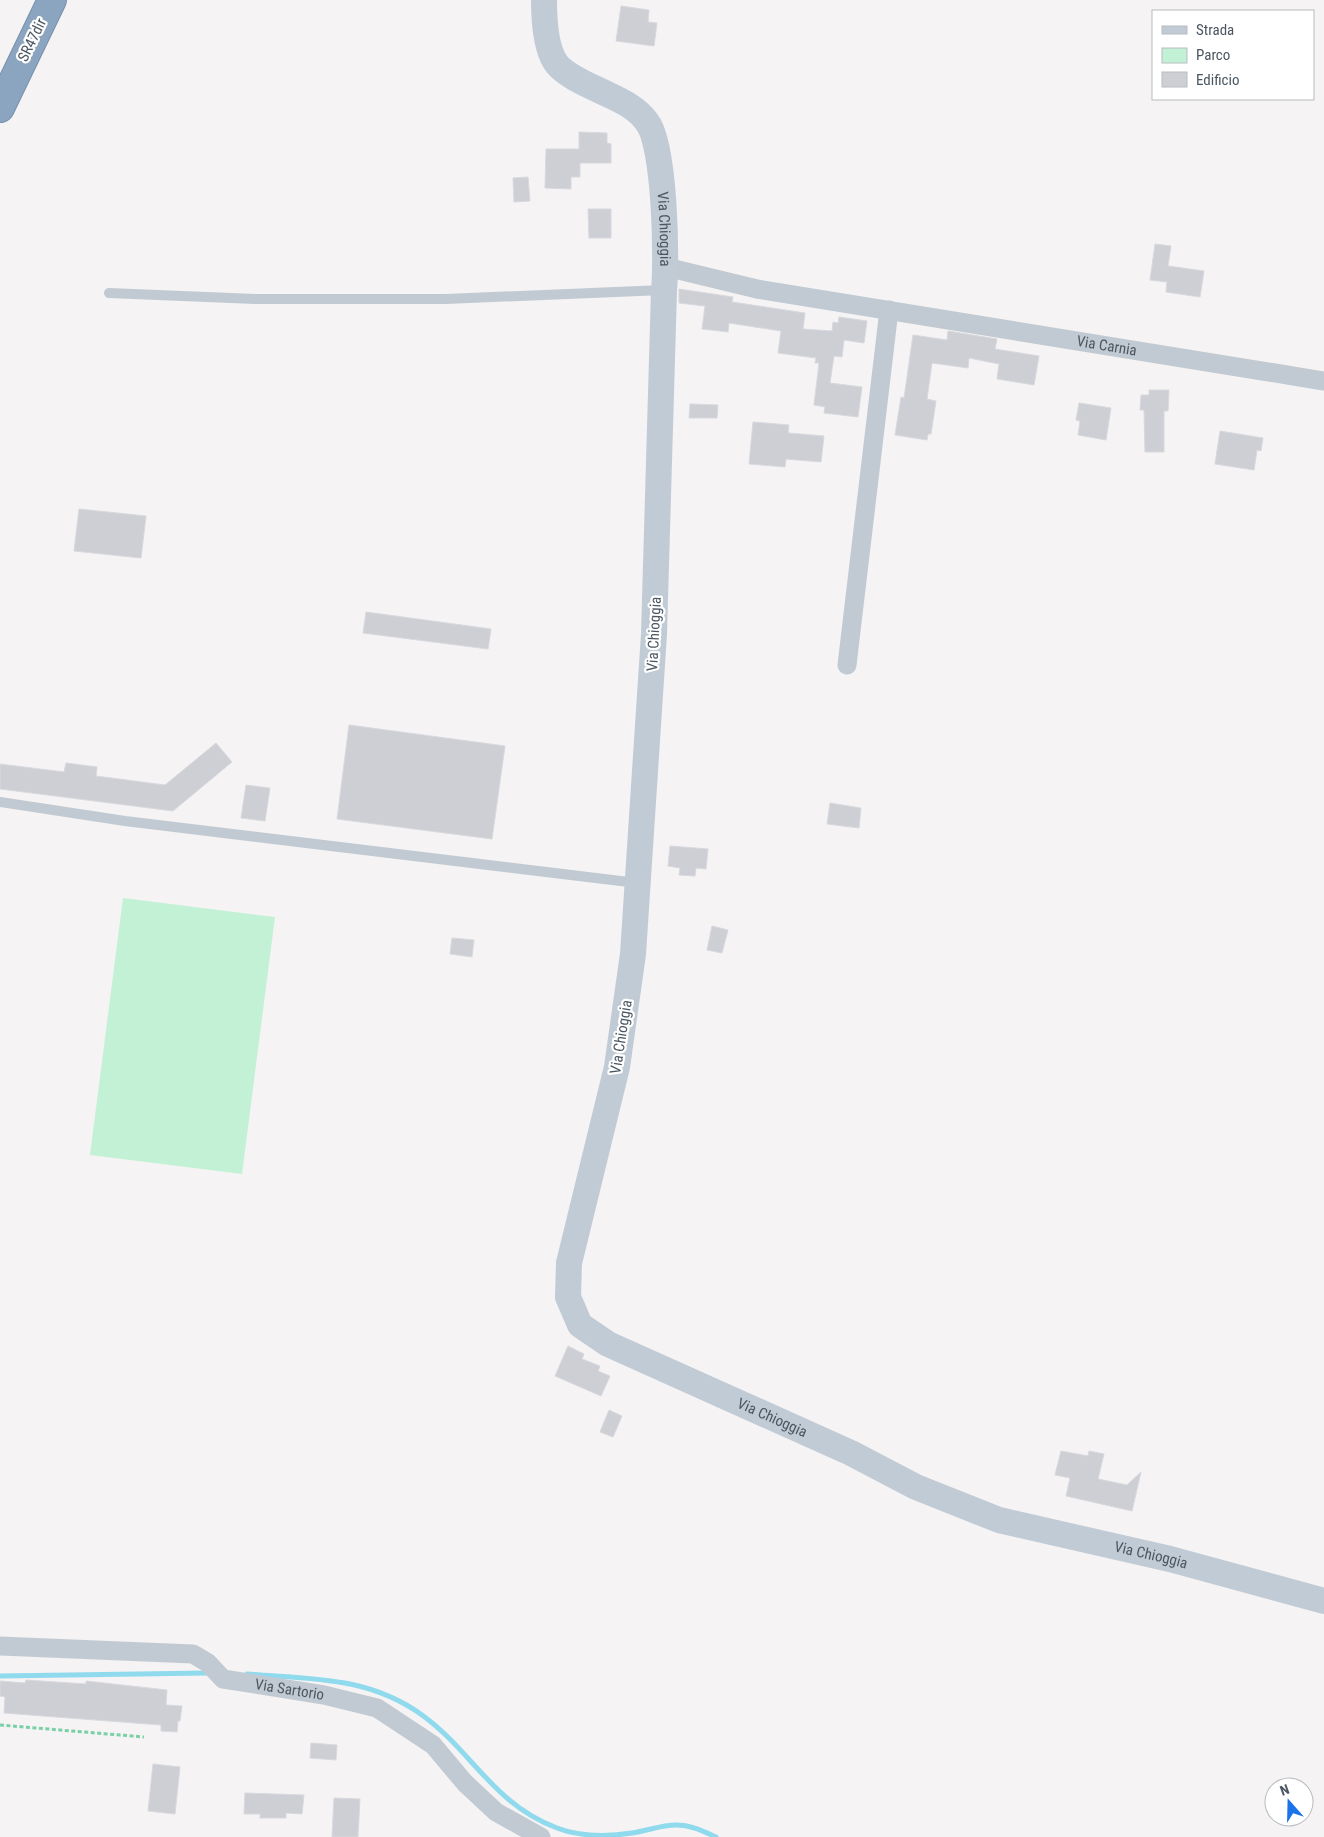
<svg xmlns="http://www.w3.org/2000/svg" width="1324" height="1837" font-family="'Roboto Condensed',sans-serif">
	<rect width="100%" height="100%" fill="#f5f3f3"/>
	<!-- green -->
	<path fill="#c3f1d5" d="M123 898 275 917 242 1174 90 1155Z"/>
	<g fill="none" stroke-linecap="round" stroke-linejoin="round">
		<!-- stream -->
		<path stroke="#90daee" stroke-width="5" d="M247 1674C310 1679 368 1676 422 1715 473 1752 492 1803 557 1828 581 1837 606 1837 632 1833 647 1831 661 1825 676 1825 691 1825 703 1831 716 1837
			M0 1676 207 1673"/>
	</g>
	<!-- building -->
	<path fill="#cdcfd5" stroke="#d7d9de" d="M621 6 649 10 648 22 657 23 654 46 616 41Z
		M579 132 607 133V143L611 144V163H580V177H571V189L545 188 546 149H579Z
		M528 177 530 201 514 202 513 178Z
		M588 209H611V238H589Z
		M1155 244 1171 246 1168 266 1204 271 1200 297 1166 292 1167 282 1150 280Z
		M679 289 733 297 732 302 805 313 803 329 832 331 833 322 838 323 839 317 867 321 864 343 844 340 842 357 834 356 830 383 862 387 858 417 824 413 825 407 814 405 819 363H815L816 358 778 353 781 331 729 323 728 332 702 329 705 306 679 303Z
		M948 331 997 339 995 349 1039 356 1034 385 997 379 999 364 969 358 968 368 932 363 927 399 936 401 931 434H928L927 440 895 435 901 397 904 398 913 335 947 340Z
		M1149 390H1169L1168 411H1164V452H1145L1144 410H1140L1141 395H1149Z
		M1079 403 1111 408 1106 440 1078 435 1080 421 1076 420Z
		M690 404 718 405 717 418H689Z
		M753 422 789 425 788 433 824 436 821 462 786 459 785 467 749 464Z
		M1220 431 1263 438 1261 451 1257 450 1254 470 1215 464Z
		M79 509 146 516 141 558 74 551Z
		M366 612 491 629 488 649 363 633Z
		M349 725 505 746 492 839 337 819Z
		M216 743 232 762 173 811 0 789V764L64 772 66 763 97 767 96 776 165 785Z
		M246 785 270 788 265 821 241 818Z
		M830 803 861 808 859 828 827 824Z
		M670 846 708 849 706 869 696 868 695 876 679 875 680 868 668 866Z
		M712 926 728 930 722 953 707 950Z
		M452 938 474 940 472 957 450 954Z
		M568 1346 584 1354 582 1359 600 1366 598 1371 610 1376 601 1396 555 1376Z
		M609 1410 622 1416 613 1437 600 1432Z
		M1061 1451 1088 1456 1089 1451 1104 1454 1098 1479 1127 1485 1141 1472 1132 1511 1066 1496 1070 1478 1055 1475Z
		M26 1680 86 1684V1681L167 1690 166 1705 182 1706 180 1721H178L177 1732 161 1731V1725L4 1713 5 1697 0 1696V1681L25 1683Z
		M311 1743 337 1745 336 1760 310 1758Z
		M153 1764 180 1767 175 1814 148 1811Z
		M245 1793 304 1795 302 1814 286 1813V1818H260V1814H244Z
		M334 1798 360 1799 358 1837H332Z"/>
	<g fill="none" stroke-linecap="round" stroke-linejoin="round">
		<!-- highway casing -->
		<g stroke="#7690ad" stroke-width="30">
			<path id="highway" d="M0 108 52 0"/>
		</g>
		<!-- path -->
		<path stroke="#7ad0a6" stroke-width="3" stroke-dasharray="4 2.5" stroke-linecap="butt" d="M0 1725 144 1737"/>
		<!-- lane -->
		<path stroke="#c1cad2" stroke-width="10" d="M109 293 255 299H446L663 290
			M0 802 125 821 637 883"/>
		<!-- street -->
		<g stroke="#c1cad2" stroke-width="19">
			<path id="s1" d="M666 267 757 289 1324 381"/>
			<path d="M847 665 889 310"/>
			<path id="s2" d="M0 1646 193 1654 208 1663 223 1679 324 1695 377 1708 433 1745 465 1783 496 1812 541 1837"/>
		</g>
		<!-- secondary -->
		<path stroke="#c1cbd6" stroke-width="26" id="s3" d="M544 0C544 18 545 47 556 63 565 76 593 87 607 94 622 101 637 108 647 122 665 144 667 259 664 290L654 634 633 954 617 1067 569 1263 568 1297 580 1325 608 1344 851 1453 916 1487 999 1520 1170 1559 1324 1601"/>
		<!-- highway -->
		<use href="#highway" stroke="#8ba5c1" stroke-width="28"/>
	</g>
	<g text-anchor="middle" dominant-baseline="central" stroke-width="4.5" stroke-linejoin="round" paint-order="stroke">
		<!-- street labels -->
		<g font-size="15" fill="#4a5661" stroke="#fff">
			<text transform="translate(32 40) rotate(-64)">SR47dir</text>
			<text stroke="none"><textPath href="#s3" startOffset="284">Via Chioggia</textPath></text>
			<text stroke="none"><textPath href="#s1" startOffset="448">Via Carnia</textPath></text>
			<text transform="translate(654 634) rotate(-87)">Via Chioggia</text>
			<text transform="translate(621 1037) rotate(-81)">Via Chioggia</text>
			<text stroke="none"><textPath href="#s3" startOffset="1604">Via Chioggia</textPath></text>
			<text stroke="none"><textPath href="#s3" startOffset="2009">Via Chioggia</textPath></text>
			<text stroke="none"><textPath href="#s2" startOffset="300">Via Sartorio</textPath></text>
		</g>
	</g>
	<!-- legend -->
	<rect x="1152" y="10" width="162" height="90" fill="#ffffff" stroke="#b7bbc0"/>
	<rect x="1162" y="26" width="25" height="8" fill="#c1cbd6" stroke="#b7bbc0"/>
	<text x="1196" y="35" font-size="15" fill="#4a5661">Strada</text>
	<rect x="1162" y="48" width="25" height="15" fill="#c3f1d5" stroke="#b7bbc0"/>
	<text x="1196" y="60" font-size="15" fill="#4a5661">Parco</text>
	<rect x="1162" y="72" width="25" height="15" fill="#cdcfd5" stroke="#b7bbc0"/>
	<text x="1196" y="85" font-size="15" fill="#4a5661">Edificio</text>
	<!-- north arrow -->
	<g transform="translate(1289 1802) rotate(340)"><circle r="24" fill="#ffffff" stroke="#b7bbc0"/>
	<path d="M0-4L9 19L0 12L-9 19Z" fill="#1a73e8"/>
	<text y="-8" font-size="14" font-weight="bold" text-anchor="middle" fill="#4a5661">N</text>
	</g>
</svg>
